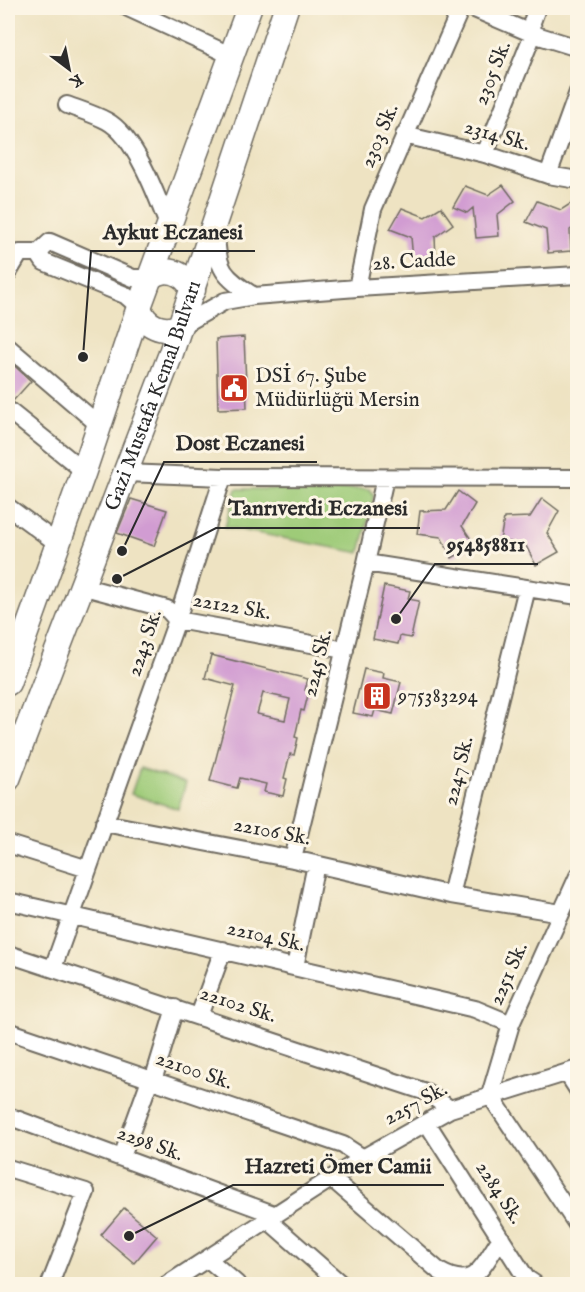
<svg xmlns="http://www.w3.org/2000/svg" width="585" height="1292" font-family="'IM FELL English',serif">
	<rect width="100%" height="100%" fill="#fcf5e5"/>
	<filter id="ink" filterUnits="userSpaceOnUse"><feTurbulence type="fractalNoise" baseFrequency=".0167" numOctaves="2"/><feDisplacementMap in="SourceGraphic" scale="12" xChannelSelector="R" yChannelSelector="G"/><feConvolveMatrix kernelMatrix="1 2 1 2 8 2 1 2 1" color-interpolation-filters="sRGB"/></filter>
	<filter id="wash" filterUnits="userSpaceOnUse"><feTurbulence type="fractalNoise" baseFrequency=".008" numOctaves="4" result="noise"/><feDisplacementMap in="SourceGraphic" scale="24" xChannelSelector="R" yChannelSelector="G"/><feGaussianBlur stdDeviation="1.35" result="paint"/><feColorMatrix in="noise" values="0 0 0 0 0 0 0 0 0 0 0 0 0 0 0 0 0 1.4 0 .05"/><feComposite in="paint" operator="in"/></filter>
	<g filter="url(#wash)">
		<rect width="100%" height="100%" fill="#eee3c2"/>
		<!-- green -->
		<path fill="#9ecb78" stroke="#647b52" stroke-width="1.5" d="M236 489H370L374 495 360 553 225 527Z
			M140 768 186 783 178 809 131 794Z"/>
		<g id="blocks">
			<!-- building -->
			<path fill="#d19cd2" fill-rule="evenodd" d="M503 185 515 201 497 215 499 236 476 238 473 208 467 213 453 207 465 186 488 195Z
				M578 199V224L570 230 571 251 548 253 546 230 526 222 537 201 561 210Z
				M441 207 453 224 435 237 436 258 413 261 411 237 390 229 402 208 425 217Z
				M244 337 247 408 218 409 216 339Z
				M8 360 31 381 13 401 8 400Z
				M458 491 475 504 462 526 475 545 452 558 441 537 417 534 420 511 446 510Z
				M542 498 559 511 547 533 559 552 536 565 525 544 500 541 504 518 530 517Z
				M131 499 167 510 154 546 117 533Z
				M384 586 410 591 408 599 419 601 411 638 400 636 398 644 373 639Z
				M211 655 308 679 305 690 309 691 304 711 301 710 295 737 298 738 294 755 290 754 284 778 287 779 283 796 264 792 266 784 240 778 237 788 210 781 235 686 205 678ZM263 693 290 699 285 720 257 714Z
				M364 669 384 673 383 678 401 682 393 714 375 710 373 717 353 713Z
				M124 1208 157 1236 134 1263 101 1235Z"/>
		</g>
	</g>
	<g filter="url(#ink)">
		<use href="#blocks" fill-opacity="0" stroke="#6f6b60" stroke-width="1.5"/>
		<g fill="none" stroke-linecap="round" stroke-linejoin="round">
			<!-- minor casing -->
			<g stroke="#6f6b60" stroke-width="20">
				<path id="minor" d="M128 8 232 56
					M472 8 533 34 578 48
					M67 105C80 110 94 114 107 121 135 136 157 196 168 225
					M404 135 485 154 548 175 578 180
					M485 154 533 34 532 22 537 8
					M548 175 578 92
					M216 232C217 270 223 276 254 296
					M38 253 44 262 125 295 139 307
					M8 273 20 253H38L50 242 133 278H149
					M357 288 373 209 461 8
					M181 326 225 301 254 296 357 288 578 275
					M8 347 99 425
					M8 410 84 471
					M126 473 223 477 578 478
					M8 507 57 543
					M366 563 578 596
					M81 586 167 609 177 620 345 650
					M104 823 293 859 451 895 561 913
					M8 844 88 869
					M293 859 366 563 385 478
					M451 895 527 588
					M8 901 475 1009 511 1024
					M8 954 426 1092 450 1109
					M295 967 316 864
					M53 968 177 620 223 477
					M199 1016 223 950
					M8 1031 343 1145 363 1158
					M567 1073 578 1090
					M490 1095 511 1024 578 876
					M490 1095 578 1226
					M8 1116 276 1215
					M427 1123 526 1278 535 1284
					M122 1157 148 1085 153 1081 175 1008
					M8 1168 86 1192 50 1284
					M331 1178 439 1271C476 1292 482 1266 501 1238
					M268 1220 341 1284
					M208 1259 237 1284
					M168 1284 363 1158 450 1109 578 1069"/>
			</g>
			<!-- highway casing -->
			<g stroke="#6f6b60" stroke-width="27">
				<g id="highway">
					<path d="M149 278C166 265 184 272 193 290"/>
					<path d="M139 307C144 326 163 334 181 326"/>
					<path d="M8 683 84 471 139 307 249 8"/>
					<path id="s1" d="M8 779 170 356 286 8"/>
				</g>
			</g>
			<!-- minor -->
			<use href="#minor" stroke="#fff" stroke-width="16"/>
			<!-- highway -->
			<use href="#highway" stroke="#fff" stroke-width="24"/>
		</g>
	</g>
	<!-- icons -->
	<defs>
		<g id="civic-square" transform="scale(1.5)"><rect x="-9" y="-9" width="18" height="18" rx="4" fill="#c8321e" stroke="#fcf5e5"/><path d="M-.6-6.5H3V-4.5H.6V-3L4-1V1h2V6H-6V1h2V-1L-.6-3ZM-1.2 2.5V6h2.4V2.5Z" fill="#fff"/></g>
		<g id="building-square" transform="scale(1.5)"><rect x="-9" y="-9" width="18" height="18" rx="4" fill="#c8321e" stroke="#fcf5e5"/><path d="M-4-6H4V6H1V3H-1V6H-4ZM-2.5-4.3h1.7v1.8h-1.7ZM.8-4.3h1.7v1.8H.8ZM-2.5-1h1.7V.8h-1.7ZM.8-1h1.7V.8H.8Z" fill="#fff"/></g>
	</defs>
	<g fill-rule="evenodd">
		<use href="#civic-square" x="234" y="388"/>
		<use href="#building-square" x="377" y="696"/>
	</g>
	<g text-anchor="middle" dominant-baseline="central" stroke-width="6" stroke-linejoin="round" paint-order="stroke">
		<!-- street labels -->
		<g font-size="21" fill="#2b2b2b" stroke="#fcf5e5">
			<text transform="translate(493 73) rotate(-68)">2305 Sk.</text>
			<text transform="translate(380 136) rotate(-67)">2303 Sk.</text>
			<text transform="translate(497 136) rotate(16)">2314 Sk.</text>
			<text transform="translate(414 262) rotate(-3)">28. Cadde</text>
			<text stroke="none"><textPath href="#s1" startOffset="410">Gazi Mustafa Kemal Bulvarı</textPath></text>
			<text transform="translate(232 607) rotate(10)">22122 Sk.</text>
			<text transform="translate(145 643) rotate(-71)">2243 Sk.</text>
			<text transform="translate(318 663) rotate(-76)">2245 Sk.</text>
			<text transform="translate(459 771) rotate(-76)">2247 Sk.</text>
			<text transform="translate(272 832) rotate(11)">22106 Sk.</text>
			<text transform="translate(266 937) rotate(13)">22104 Sk.</text>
			<text transform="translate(509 974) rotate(-66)">2251 Sk.</text>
			<text transform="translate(238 1005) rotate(18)">22102 Sk.</text>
			<text transform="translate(194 1071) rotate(19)">22100 Sk.</text>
			<text transform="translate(416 1104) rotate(-28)">2257 Sk.</text>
			<text transform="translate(150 1144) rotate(20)">2298 Sk.</text>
			<text transform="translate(499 1193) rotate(57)">2284 Sk.</text>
		</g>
		<!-- poi labels -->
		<g font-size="21" fill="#2b2b2b" stroke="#fcf5e5" text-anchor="start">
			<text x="255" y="376">DSİ 67. Şube<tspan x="255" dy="24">Müdürlüğü Mersin</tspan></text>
			<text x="398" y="696">975383294</text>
		</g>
	</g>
	<!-- callouts -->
	<path fill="none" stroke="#2b2b2b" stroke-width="2" d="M83 357L91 251H255M122 551L164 462H317M117 579L216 528H420M396 619L435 564H538M129 1236L233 1185H444"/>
	<g fill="#2b2b2b" stroke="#fcf5e5" stroke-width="2">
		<circle cx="83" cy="357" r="6"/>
		<circle cx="122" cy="551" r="6"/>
		<circle cx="117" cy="579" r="6"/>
		<circle cx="396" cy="619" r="6"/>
		<circle cx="129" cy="1236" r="6"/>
	</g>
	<g font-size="22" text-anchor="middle" font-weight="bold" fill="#2b2b2b" stroke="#fcf5e5" stroke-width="6" stroke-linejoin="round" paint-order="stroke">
		<text x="173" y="239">Aykut Eczanesi</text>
		<text x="240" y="450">Dost Eczanesi</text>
		<text x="318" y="515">Tanrıverdi Eczanesi</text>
		<text x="486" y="551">954858811</text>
		<text x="338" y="1173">Hazreti Ömer Camii</text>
	</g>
	<!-- margin -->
	<rect width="585" height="1292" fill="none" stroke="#fcf5e5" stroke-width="30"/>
	<!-- north arrow -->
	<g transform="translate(69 69) rotate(148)" stroke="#fcf5e5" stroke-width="4.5" paint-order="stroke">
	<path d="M0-4.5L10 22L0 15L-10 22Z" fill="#2b2b2b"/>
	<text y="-9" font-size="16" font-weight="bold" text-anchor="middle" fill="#2b2b2b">K</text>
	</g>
</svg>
